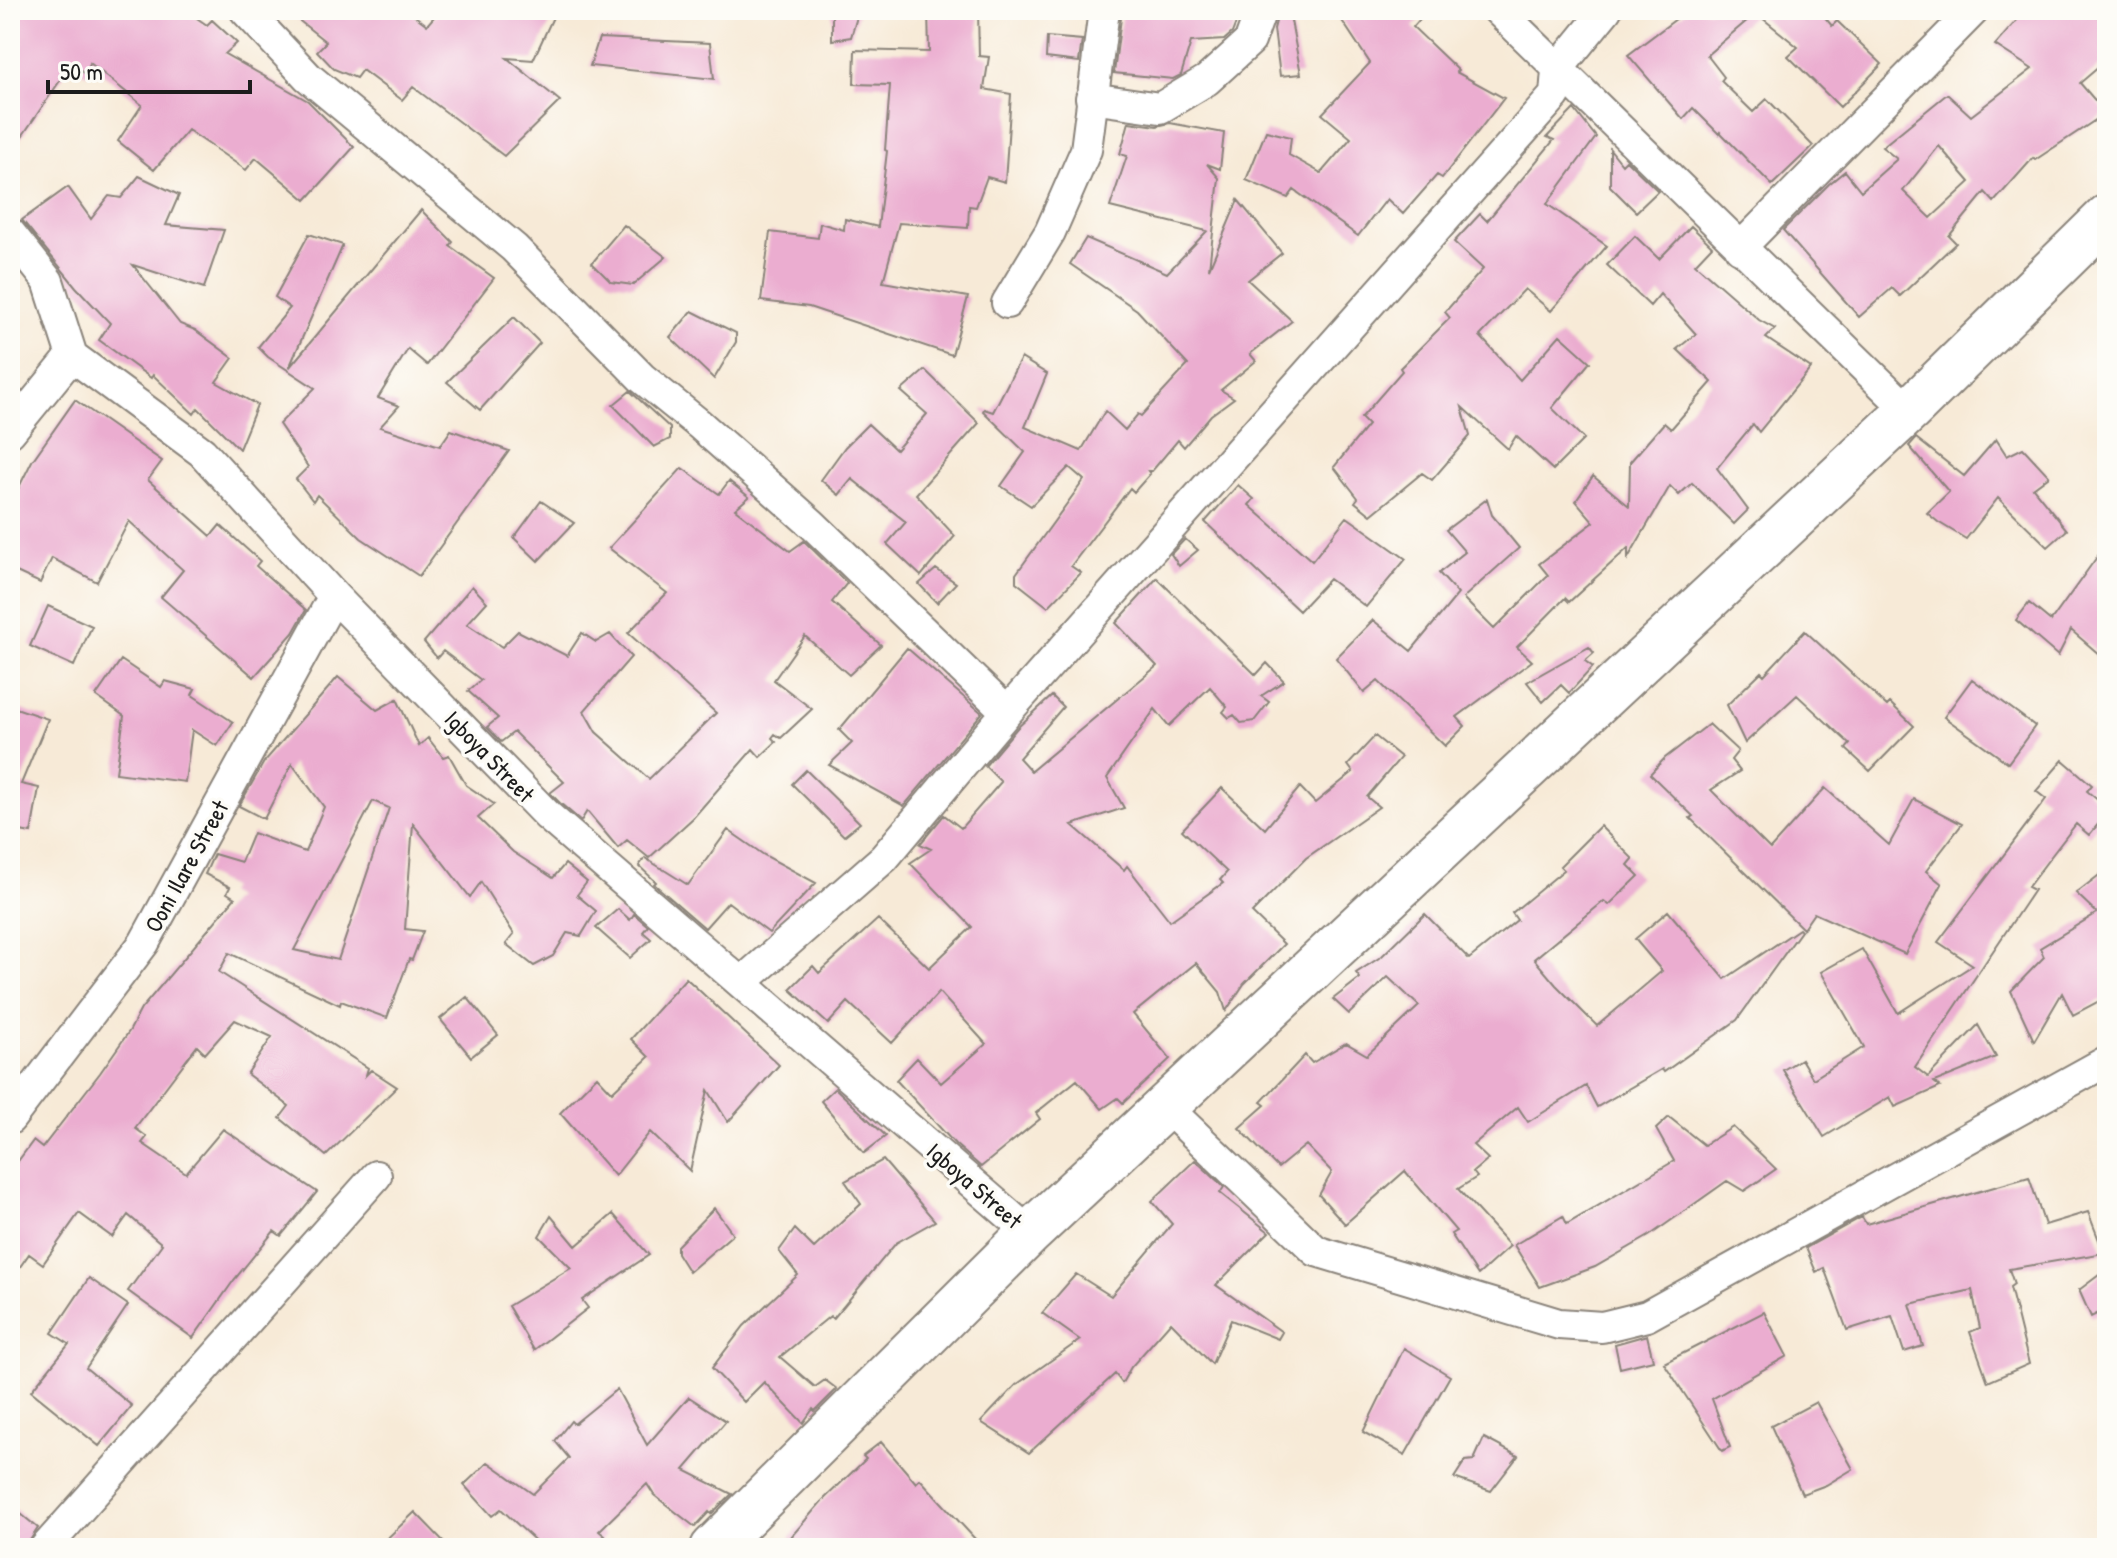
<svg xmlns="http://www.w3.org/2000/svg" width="2117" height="1558" font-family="'Patrick Hand',sans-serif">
	<rect width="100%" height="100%" fill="#fdfcf7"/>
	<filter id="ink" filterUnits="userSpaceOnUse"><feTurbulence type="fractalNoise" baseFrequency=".0125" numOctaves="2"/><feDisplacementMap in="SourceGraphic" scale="16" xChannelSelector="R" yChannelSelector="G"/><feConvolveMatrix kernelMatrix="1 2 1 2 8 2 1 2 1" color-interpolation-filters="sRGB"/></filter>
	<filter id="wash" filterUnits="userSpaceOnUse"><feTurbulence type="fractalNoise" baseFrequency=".006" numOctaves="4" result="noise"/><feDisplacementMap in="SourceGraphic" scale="32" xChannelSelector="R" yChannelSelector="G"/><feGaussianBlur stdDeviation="1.8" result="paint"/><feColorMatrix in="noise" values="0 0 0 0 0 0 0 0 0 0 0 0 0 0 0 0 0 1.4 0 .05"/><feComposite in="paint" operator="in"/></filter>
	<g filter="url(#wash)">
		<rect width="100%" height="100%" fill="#f7ead7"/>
		<g id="blocks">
			<!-- building -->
			<path fill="#ebadd0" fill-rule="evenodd" d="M12 10H185L207 25 212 20 237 43 225 54 308 101 354 147 306 200 256 158 246 170 188 130 154 170 118 141 142 105 90 63 87 74 70 66 10 154Z
				M286 10H407L427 25 440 10H541L554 15 533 60 507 58 560 101 504 156 413 87 402 100 362 70 356 78 334 69 317 51 326 42Z
				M832 10H859L851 37 832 40Z
				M928 10H978L979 56 989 57 984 89 1011 94 1005 182 987 177 976 207 969 206 968 228 899 223 883 282 968 297 952 355 809 307 761 301 770 232 818 238 820 223 844 230 845 219 878 227 887 151 885 150 890 85 854 84 855 50 929 52Z
				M1122 10H1241L1232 33 1224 40 1191 42 1181 75 1173 79 1114 73Z
				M1279 10H1289L1301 74 1280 76 1274 29Z
				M1335 10H1428L1413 27 1458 70 1456 72 1504 98 1442 178 1437 175 1403 214 1387 199 1358 236 1294 190 1288 198 1246 180 1266 131 1291 137 1289 155 1321 173 1351 138 1322 114 1370 63Z
				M1688 10H1819L1832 26 1837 21 1882 64 1840 107 1788 56 1798 47 1756 13 1707 55 1724 77 1721 81 1753 112 1767 99 1813 146 1772 185 1720 132 1719 134 1693 108 1683 119 1628 55Z
				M2026 10H2088L2107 23V60L2080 83 2106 113 2035 160 2033 158 1994 202 1985 192 1949 236 1956 243 1900 296 1892 288 1859 317 1783 230 1829 184 1845 171 1861 191 1897 159 1882 147 1947 94 1971 116 2032 69 1995 45ZM1939 146 1970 182 1931 218 1903 191Z
				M1047 37 1082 40 1079 62 1046 58Z
				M599 38 710 43 714 79 590 66Z
				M1574 109 1596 137 1547 204 1607 246 1551 311 1525 289 1480 336 1520 380 1560 335 1590 362 1552 408 1584 439 1553 470 1516 436 1508 449 1462 407 1470 436 1432 480 1422 473 1371 515 1355 502 1358 498 1334 467 1368 425 1361 418 1402 371 1400 368 1450 318 1445 312 1483 269 1454 242 1480 214 1487 221 1554 140 1547 137Z
				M1129 122 1157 126 1170 123 1224 133 1220 169 1207 164 1219 178 1209 269 1238 200 1282 253 1248 280 1292 321 1250 354 1256 361 1221 390 1234 398 1211 415 1184 447 1178 440 1152 471H1148L1150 474 1134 492 1130 488 1071 566 1081 573 1048 607 1016 582V574L1084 480 1069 467 1031 506 1001 486 1025 452 983 411 984 409 993 412 1021 358 1047 374 1025 427 1081 451 1105 411 1125 430 1138 414 1141 416 1188 365 1137 310 1070 264 1086 238 1167 273 1207 231 1110 207 1127 156 1120 154Z
				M1610 149 1622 164 1626 160 1658 191 1636 212 1610 186Z
				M139 176 179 195 166 225 224 230 204 288 133 265 180 324 195 330 233 358 216 382 257 405 239 449 198 408 194 414 153 375 151 378 99 340 110 323 76 287 22 220 68 187 91 219 109 196 121 198Z
				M421 210 453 242 450 246 494 278 427 365 408 349 378 398 399 406 380 427 440 446 451 430 509 451 419 576 361 538 317 495 313 501 296 479 308 467 279 424 315 388 268 357 258 347 290 308 275 297 309 234 343 245 289 368Z
				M624 225 666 257 633 285 611 282 592 263Z
				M1691 226 1712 246 1695 264 1759 320 1775 329 1766 338 1811 368 1759 432 1753 424 1717 468 1748 510 1734 524 1692 483 1679 495 1670 486 1628 558V548L1569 602 1565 598 1517 647 1532 661 1457 717 1465 726 1445 746 1378 681 1364 693 1336 658 1373 620 1411 651 1458 594 1439 573 1465 552 1446 530 1487 499 1492 515 1519 548 1463 598 1494 629 1548 575 1539 564 1594 522 1576 501 1593 476 1629 506 1630 462 1664 423 1671 429 1712 382 1677 349 1696 334 1660 294 1650 306 1607 265 1635 236 1659 259Z
				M692 311 736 333V342L714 379 670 337Z
				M514 317 540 343 480 410 447 382Z
				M925 370 979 423 916 494 955 536 921 576 887 544 906 522 852 479 839 495 821 480 845 447 868 424 896 450 927 414 901 391Z
				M630 391 670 428V439L654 447 613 405Z
				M75 400 162 461 148 480 211 536 220 525 260 561 256 566 306 610 293 633 254 677 161 597 183 570 129 521 97 582 52 558 40 583 10 569V505L32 461Z
				M1916 438 1964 476 1996 439 2007 456 2023 448 2049 476 2033 488 2067 530 2048 547 1998 498 1966 539 1938 522 1927 513 1949 492 1909 446Z
				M682 468 719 494 729 481 749 497 735 509 790 551 804 541 847 583 832 602 881 645 849 675 805 636 774 680 812 709 781 738 775 734 772 738 776 742 760 757 753 749 693 818 649 858 627 840 618 848 587 811 581 821 560 803 550 793 564 782 514 732 501 742 487 727 498 718 468 691 481 680 443 651 437 658 424 642 472 586 487 602 467 624 502 647 518 631 567 656 582 633 596 642 610 634 631 657 584 711 596 732 649 779 716 713 628 633 667 593 609 548Z
				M1238 485 1254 499 1249 505 1312 561 1347 517 1406 559 1366 607 1329 579 1299 611 1205 522Z
				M541 501 574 523 538 561 514 538Z
				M1185 539 1198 550 1179 566 1171 554Z
				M2107 543V661L2071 630 2058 656 2016 620 2029 603 2051 621Z
				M936 569 956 583 937 603 919 584Z
				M1157 578 1256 675 1267 663 1284 681 1261 696 1269 702 1254 721 1241 723 1234 715 1229 718 1223 712 1227 707 1210 687 1169 726 1155 709 1107 778 1124 808 1072 825 1124 870 1127 866 1170 921 1223 883 1220 880 1227 872 1182 830 1222 788 1265 829 1300 787 1315 803 1353 772 1348 765 1375 736 1401 757 1367 797 1379 807 1306 858 1252 913 1284 944 1244 984 1226 1011 1220 992 1196 963 1133 1014 1170 1059 1123 1103 1118 1098 1102 1109 1077 1080 1036 1113 1040 1119 981 1167 955 1144 896 1080 917 1058 941 1083 986 1044 939 992 892 1043 848 1002 828 1024 790 989 813 966 819 973 878 919 929 968 972 927 910 863 931 849 920 844 944 815 961 828 1001 782 985 766 1017 728 1052 696 1063 707 1019 758 1031 771 1157 666 1116 623Z
				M48 606 92 626 74 666 30 646Z
				M1805 631 1887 706 1890 703 1914 726 1870 771 1846 749 1850 744 1797 695 1745 743 1727 705 1761 672 1764 675Z
				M1589 647 1594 653 1585 661 1593 667 1569 693 1561 685 1543 702 1527 682Z
				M907 648 982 713 904 806 829 765 852 743 839 730Z
				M121 660 161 687 165 681 195 689 192 695 233 722 217 746 192 730 185 782 116 773 124 716 96 696Z
				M338 677 377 710 397 699 419 746 428 738 443 757 449 755 466 785 494 804 478 818 513 852 553 878 565 864 587 882 577 895 596 911 581 936 567 933 553 956 534 966 506 944 514 934 481 882 470 897 413 824 405 929 423 931 412 960 409 959 387 1018 341 1001 340 1005 229 953 219 972 368 1068 366 1075 371 1070 397 1087 326 1156 280 1118 289 1106 247 1074 272 1037 235 1020 205 1054 197 1046 135 1128 147 1137 142 1143 186 1173 223 1129 317 1192 281 1236 274 1231 234 1280 193 1338 128 1291 162 1244 128 1215 112 1237 79 1213 43 1264 29 1254 10 1281V1172L33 1141 42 1148 100 1073 130 1030 141 1009 235 898 227 893 230 887 205 874 214 854 241 862 253 833 305 852 324 807 292 764 264 819 239 806 264 762ZM373 801 389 808 338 960 294 950Z
				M1972 679 2035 726 2008 763 1944 717Z
				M10 706 48 719 21 784 39 788 31 833 10 829Z
				M1709 724 1738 751 1731 760 1740 771 1711 790 1770 849 1825 788 1889 845 1914 799 1962 824 1926 871 1942 884 1905 954 1814 913 1803 929 1690 818 1693 816 1650 774 1665 758Z
				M2063 760 2092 785 2087 791 2107 808V814L2089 835 2076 824 2052 855 2028 887 2034 890 1915 1067 1928 1077 1978 1025 1996 1057 1934 1082 1940 1087 1895 1107 1890 1097 1824 1137 1783 1070 1801 1059 1813 1079 1864 1047 1821 972 1862 949 1898 1013 1973 965 1938 942 2046 799 2036 791Z
				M806 770 860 823 844 836 792 784Z
				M1600 826 1633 859 1628 865 1639 876 1609 905 1604 901 1534 959 1556 985 1597 1026 1662 971 1635 939 1668 911 1725 979 1799 929 1801 931 1737 1020 1664 1072 1662 1069 1597 1107 1586 1086 1528 1122 1518 1107 1473 1145 1488 1159 1473 1172 1477 1177 1458 1189 1510 1246 1478 1275 1451 1234 1456 1231 1405 1171 1345 1224 1319 1195 1332 1172 1306 1145 1278 1168 1239 1128 1265 1105 1261 1102 1305 1055 1312 1063 1346 1043 1367 1055 1419 1006 1388 977 1349 1014 1333 999 1360 978 1356 973 1382 956 1425 914 1469 959 1517 920 1512 913 1564 870 1560 866Z
				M728 830 764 855 816 883 769 933 728 902 705 928 654 884 656 882 639 866 645 858 688 885Z
				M2107 869V997L2073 1015 2062 993 2034 1041 2011 991 2044 957 2040 948 2097 913 2076 893Z
				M618 909 630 920 634 914 648 926 643 932 651 939 630 958 596 928Z
				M686 978 779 1065 728 1122 708 1090 690 1171 650 1132 615 1176 560 1113 597 1076 612 1092 649 1057 631 1039Z
				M467 997 498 1035 471 1057 440 1019Z
				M835 1088 886 1136 864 1153 821 1101Z
				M1669 1117 1704 1145 1733 1127 1776 1169 1744 1191 1727 1181 1649 1236 1595 1267 1540 1287 1514 1245 1563 1216 1567 1224 1674 1161 1656 1129Z
				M883 1160 935 1221 896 1243 833 1319 830 1316 780 1357 815 1387 825 1380 837 1389 815 1411 813 1409 803 1423 764 1382 744 1402 712 1368 744 1326 798 1275 779 1251 795 1229 814 1248 861 1204 845 1181Z
				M1195 1160 1224 1187 1220 1193 1269 1232 1216 1285 1282 1332 1278 1339 1231 1320 1212 1364 1171 1322 1131 1367 1122 1383 1115 1374 1029 1453 981 1422 1016 1385 1080 1340 1042 1313 1076 1274 1111 1296 1172 1224 1152 1201Z
				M2029 1177 2045 1225 2088 1212 2104 1253 2009 1269 2014 1284 2010 1287 2029 1364 1988 1382 1970 1332 1980 1328 1972 1290 1910 1304 1923 1346 1904 1352 1892 1316 1847 1330 1824 1268 1816 1272 1806 1248 1862 1217 1866 1224Z
				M714 1208 733 1234 689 1272 677 1253V1246Z
				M613 1214 649 1255 582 1300 588 1308 534 1350 508 1306 571 1268 539 1236 551 1216 576 1246Z
				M2107 1269V1309L2091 1317 2079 1290Z
				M89 1278 128 1305 86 1368 132 1406 99 1446 31 1391 69 1344 52 1333Z
				M1764 1312 1787 1356 1712 1399 1730 1447 1722 1451 1664 1363Z
				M1647 1335 1653 1360 1620 1368 1615 1344Z
				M1404 1348 1450 1376 1405 1455 1363 1432Z
				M617 1389 647 1445 689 1397 726 1421 684 1470 732 1494 711 1514 709 1512 695 1527 654 1495 647 1484 599 1531 605 1536 596 1548H543L501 1509 492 1516 464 1485 488 1462 533 1494 569 1458 555 1441 571 1421 574 1424Z
				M1816 1402 1853 1469 1826 1485 1802 1494 1771 1426Z
				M1484 1438 1518 1456 1491 1491 1454 1478 1465 1461 1474 1460Z
				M881 1442 916 1483 920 1479 976 1540 960 1548H800L790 1538 822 1501 866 1459 863 1456Z
				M10 1505 38 1528 25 1548H10Z
				M415 1512 450 1548H377Z"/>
		</g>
	</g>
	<g filter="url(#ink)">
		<use href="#blocks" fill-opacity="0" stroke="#8a837a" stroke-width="2"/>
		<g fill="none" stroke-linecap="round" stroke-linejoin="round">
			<!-- street casing -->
			<g stroke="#8a837a" stroke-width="34">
				<path id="street" d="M245 10 308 77 514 248 642 378 699 424 812 524 1007 712
					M1498 10 1909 411
					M1091 98 1160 108 1207 80 1250 41 1261 10
					M10 233 48 281 72 356 202 452 334 596 548 816 1030 1233
					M1740 248 1974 10
					M1007 303 1050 232 1086 150 1104 10
					M10 432 72 356
					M741 983 884 858 1007 712 1555 95 1557 70 1606 10
					M1164 1105 1316 1251 1559 1324 1602 1327 1647 1316 2107 1061
					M10 1119 144 943 334 596
					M45 1548 376 1176"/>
			</g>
			<!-- primary casing -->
			<g stroke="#8a837a" stroke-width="48">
				<path id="primary" d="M713 1548 1030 1233 1909 411 2107 217"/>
			</g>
			<!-- street -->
			<use href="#street" stroke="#fff" stroke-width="30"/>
			<!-- primary -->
			<use href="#primary" stroke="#fff" stroke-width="44"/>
		</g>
	</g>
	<g text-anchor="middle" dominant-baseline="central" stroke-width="7" stroke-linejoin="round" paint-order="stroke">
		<!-- street labels -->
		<g font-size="24" fill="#1c1c1c" stroke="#fdfcf7">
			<text transform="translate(490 756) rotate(46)">Igboya Street</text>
			<text transform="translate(186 866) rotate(-61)">Ooni Ilare Street</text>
			<text transform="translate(975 1185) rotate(41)">Igboya Street</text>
		</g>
	</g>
	<!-- margin -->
	<rect width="2117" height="1558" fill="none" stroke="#fdfcf7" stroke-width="40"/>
	<!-- scale -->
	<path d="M48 80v12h202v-12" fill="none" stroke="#1c1c1c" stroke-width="4"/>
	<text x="60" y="80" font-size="24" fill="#1c1c1c" stroke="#fdfcf7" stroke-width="6" paint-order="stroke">50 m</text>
</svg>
